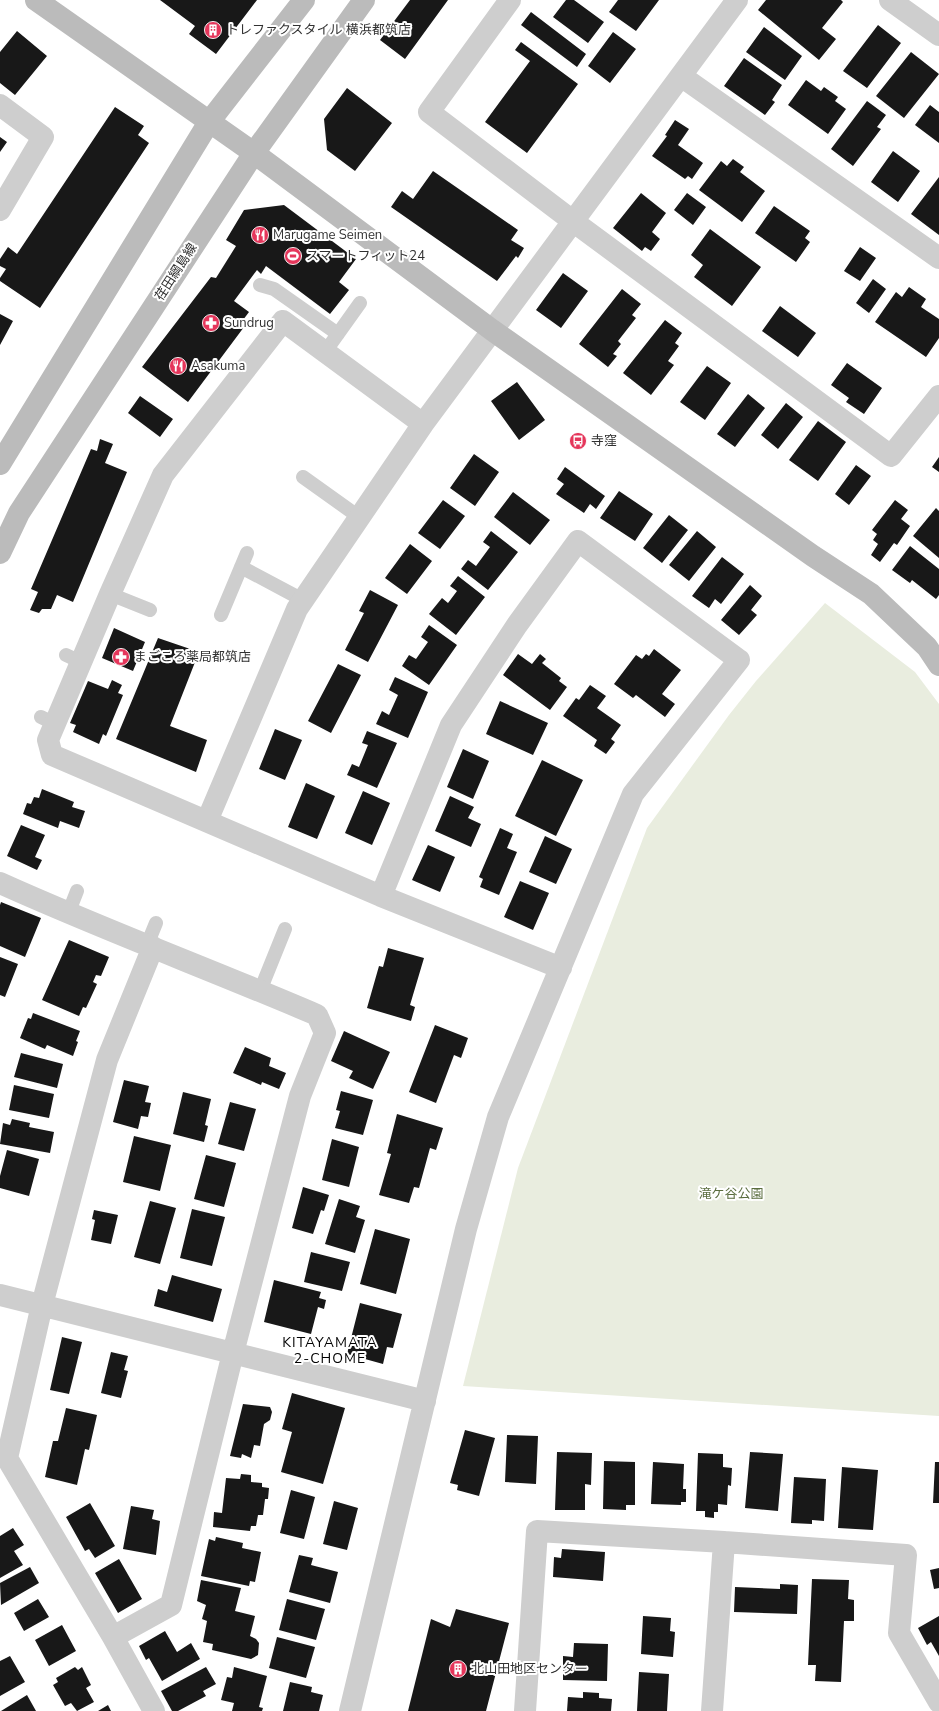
<svg xmlns="http://www.w3.org/2000/svg" width="939" height="1711" font-family="'Nunito Sans','Noto Sans JP',sans-serif">
	<rect width="100%" height="100%" fill="#fff"/>
	<!-- green -->
	<path fill="#e9eddf" d="M825 603 915 672 939 704V1416L463 1386 518 1168 647 828 729 715 756 681Z"/>
	<!-- building -->
	<path fill="#181818" d="M160 0H257L216 54 189 34 195 26Z
		M410 0H448L405 59 380 40Z
		M566 0H574L604 22 588 43 553 17Z
		M618 0H659L636 31 609 12Z
		M766 0H841L843 2 822 28 836 39 819 60 758 10Z
		M531 12 586 54 577 67 521 25Z
		M878 25 901 43 867 88 843 71Z
		M764 27 802 56 785 80 746 52Z
		M17 31 47 56 15 95 0 83V52Z
		M613 32 636 49 610 83 588 66Z
		M521 42 578 84 527 153 485 122 530 61 515 50Z
		M911 52 939 74 904 118 876 96Z
		M744 58 782 85 772 100 775 102 765 115 724 86Z
		M806 80 821 91 824 87 838 97 835 101 846 109 828 134 788 105Z
		M347 88 392 123 355 171 327 150 324 119Z
		M867 101 886 115 877 127 881 129 853 166 831 149Z
		M930 105 939 112V143L915 125Z
		M115 107 144 126 138 135 149 143 40 308 0 281V278L6 269 0 266V259L8 247 17 254Z
		M675 120 689 129 678 145 703 163 692 179 688 176 685 179 652 156 667 136 665 135Z
		M0 137 7 142 0 152Z
		M893 151 920 171 898 202 871 182Z
		M733 159 744 167 740 172 765 191 742 222 699 190 721 161 727 166Z
		M433 171 518 230 511 240 524 248 518 258 516 256 497 281 391 207 402 191 413 199Z
		M939 177V235L911 214Z
		M641 193 666 213 652 232 660 239 651 251 645 247 642 251 613 228Z
		M687 193 706 207 693 225 674 210Z
		M284 205 356 259 339 282 349 290 330 314 266 266 261 274 257 270 234 301 249 312 243 320 247 323 188 402 142 367 211 277 216 278 236 246 226 240 244 210Z
		M774 206 810 231 805 238 810 242 796 262 755 233Z
		M710 229 761 267 732 306 694 277 703 265 691 255Z
		M860 247 876 258 860 281 844 271Z
		M563 273 588 291 561 328 536 310Z
		M873 279 886 289 869 313 856 303Z
		M909 287 926 299 921 307 939 319V338L926 357 875 322 896 292 902 297Z
		M622 289 641 304 632 315 636 318 618 341 621 344 613 354 617 356 608 367 579 344Z
		M780 306 816 333 798 357 762 331Z
		M0 314 13 321 0 345Z
		M665 320 682 333 675 343 679 346 668 361 674 365 651 395 623 373Z
		M847 363 882 388 864 414 846 402 849 398 831 385Z
		M707 366 731 383 705 420 680 402Z
		M517 382 545 420 519 440 491 401Z
		M748 394 765 408 735 447 717 434Z
		M140 396 173 419 160 437 128 413Z
		M786 403 803 417 778 449 761 435Z
		M818 421 846 442 818 481 789 460Z
		M100 439 113 444 105 463 127 472 73 602 57 595 51 609H42L39 613 30 610 38 592 31 589 91 449 97 451Z
		M474 454 499 472 475 506 450 488Z
		M939 457V472L932 467Z
		M856 465 871 476 849 505 835 494Z
		M565 467 605 496 596 509 590 504 584 513 556 494 564 484 557 479Z
		M619 491 653 514 635 541 600 518Z
		M513 492 550 520 530 545 494 517Z
		M443 500 465 516 440 549 418 533Z
		M895 500 908 510 901 519 910 526 897 545 894 543 880 562 871 555 878 544 873 540 877 534 872 530Z
		M936 508 939 511V558L913 536Z
		M669 515 688 530 662 563 643 548Z
		M491 531 518 552 488 590 461 569 468 560 476 566 490 547 483 542Z
		M697 531 716 547 689 581 669 565Z
		M410 544 432 561 407 594 385 578Z
		M910 546 939 569V595L936 599 912 580 910 583 892 570Z
		M722 557 744 574 721 604 715 599 709 608 692 596Z
		M458 576 485 597 456 635 429 614 442 598 448 603 457 591 450 586Z
		M750 585 762 596 751 610 757 615 739 635 721 620Z
		M370 590 398 605 368 662 345 650 364 613 359 611Z
		M429 625 457 645 429 685 402 666 409 655 416 659 428 642 421 637Z
		M114 628 145 642 133 671 102 658Z
		M158 638 199 652 170 726 207 740 196 772 116 739Z
		M654 649 681 670 662 694 675 704 665 717 636 695 633 698 614 684 636 655 642 659 646 654 649 656Z
		M518 654 532 664 540 654 546 659 542 663 561 678 559 681 567 687 550 710 503 675Z
		M338 664 361 675 331 733 308 721Z
		M395 677 428 692 408 738 376 724 382 711 389 715 398 695 389 690Z
		M112 680 122 685 118 693 123 695 106 736 103 734 99 744 73 732 76 725 70 723 88 681 108 689Z
		M590 685 606 696 597 708 621 725 611 739 615 742 606 754 594 746 597 740 563 716 576 698 579 700Z
		M500 701 548 723 533 755 486 734Z
		M275 729 302 740 285 780 259 769Z
		M367 731 397 743 377 788 347 775 352 764 359 767 368 745 362 743Z
		M463 749 489 761 473 799 447 787Z
		M542 760 583 780 556 836 515 816Z
		M306 783 335 796 317 839 288 827Z
		M42 789 74 802 72 807 85 811 79 828 60 821 58 828 23 814 27 803 31 804 34 797 39 798Z
		M363 791 390 803 372 845 345 833Z
		M450 796 474 807 468 818 481 824 471 847 435 831Z
		M21 825 45 835 35 857 42 860 37 870 7 856Z
		M500 828 513 834 507 848 517 852 499 895 480 887 483 879 479 877Z
		M545 836 572 849 556 884 529 872Z
		M428 845 455 857 440 892 412 880Z
		M520 881 549 893 533 930 504 917Z
		M1 902 41 918 25 957 0 946V905Z
		M69 940 109 957 101 976 96 975 93 982 97 984 86 1008 83 1007 79 1016 42 1000Z
		M388 948 424 958 410 1005 415 1007 411 1021 367 1008 379 966 383 967Z
		M0 957 18 964 5 997 0 995Z
		M33 1013 80 1031 76 1041 78 1042 73 1056 47 1045 45 1049 20 1038 28 1018 31 1019Z
		M435 1025 468 1038 461 1058 454 1055 436 1103 409 1092Z
		M344 1031 390 1052 373 1089 349 1078 353 1071 331 1061Z
		M245 1047 271 1058 269 1066 286 1073 279 1089 262 1082 261 1085 233 1073Z
		M21 1053 63 1064 57 1088 14 1077Z
		M124 1080 149 1086 145 1102 151 1103 148 1117 141 1116 138 1129 113 1122Z
		M14 1085 54 1094 49 1118 9 1110Z
		M341 1091 373 1100 363 1135 335 1128 340 1111 336 1110Z
		M183 1092 211 1099 205 1125 208 1126 204 1142 173 1134Z
		M230 1102 256 1109 244 1151 218 1144Z
		M397 1114 443 1128 436 1150 430 1148 419 1188 414 1187 409 1203 379 1195 391 1154 387 1153Z
		M12 1119 30 1123 29 1127 54 1132 50 1153 0 1144 3 1123 10 1125Z
		M134 1136 171 1145 160 1191 123 1182Z
		M332 1139 359 1147 349 1187 322 1180Z
		M7 1150 39 1159 29 1196 0 1188V1176Z
		M206 1155 236 1163 224 1207 194 1199Z
		M303 1187 329 1195 324 1211 321 1210 313 1234 292 1228Z
		M339 1199 360 1206 356 1217 365 1220 355 1253 325 1244Z
		M150 1201 176 1208 160 1264 134 1257Z
		M192 1209 225 1217 212 1266 180 1258Z
		M94 1210 118 1215 111 1244 91 1240 95 1220 92 1219Z
		M375 1229 410 1239 396 1294 360 1284Z
		M311 1252 350 1262 342 1291 304 1282Z
		M172 1275 222 1289 213 1322 154 1306 158 1289 167 1292Z
		M274 1280 321 1292 319 1298 326 1300 324 1309 318 1307 311 1334 264 1322Z
		M360 1303 402 1314 393 1348 387 1347 383 1364 347 1354Z
		M62 1337 82 1342 69 1394 50 1390Z
		M111 1352 128 1356 124 1370 128 1371 121 1398 101 1393Z
		M292 1393 345 1408 323 1484 281 1472 292 1432 282 1429Z
		M243 1404 270 1407 272 1412 270 1420 264 1424 260 1446 254 1445 251 1458 242 1454 241 1458 230 1456Z
		M66 1408 97 1415 89 1450 85 1449 77 1485 45 1477 53 1441H58Z
		M465 1430 495 1438 479 1496 457 1490 458 1485 450 1483Z
		M507 1435 538 1436 536 1484 505 1482Z
		M557 1452 592 1453 591 1485 585 1484V1510H555Z
		M750 1452 783 1454 778 1511 745 1508Z
		M698 1453 723 1454V1467L732 1468 731 1486 728 1485 727 1505 718 1504V1512H714V1518L705 1517V1511H696Z
		M604 1461 635 1462V1505H626V1510L603 1509Z
		M653 1462 684 1464 683 1489H686V1502H681V1505L651 1504Z
		M935 1462H939V1503H933Z
		M842 1467 878 1470 873 1530 838 1528Z
		M241 1474 251 1475V1482L262 1483V1487L269 1488 268 1499H265L263 1515H258L256 1526H251L250 1531 213 1527 214 1512 222 1513 226 1478 240 1479Z
		M794 1477 826 1479 824 1521 812 1520V1524L791 1523Z
		M291 1490 315 1497 304 1539 280 1533Z
		M334 1501 358 1508 347 1550 323 1544Z
		M90 1503 115 1546 95 1558 89 1549 85 1551 66 1517Z
		M131 1506 154 1510 152 1519 160 1521 156 1555 123 1549Z
		M13 1528 24 1545 14 1551 23 1565 0 1578V1536Z
		M216 1537 243 1543 242 1548 261 1552 255 1582 250 1581 249 1586 201 1576 209 1539 215 1541Z
		M562 1549 605 1552 603 1581 553 1577 554 1557 561 1558Z
		M299 1555 313 1558 311 1565 338 1572 330 1603 289 1592Z
		M119 1559 142 1599 118 1613 95 1573Z
		M30 1567 39 1583 1 1605 0 1583Z
		M939 1568V1588L934 1589 930 1570Z
		M812 1579 849 1580 848 1599 854 1600V1621H844L841 1682 815 1681 816 1665H808Z
		M201 1580 241 1588 235 1611 255 1616 250 1636 256 1639 259 1643 258 1655 251 1659 212 1650 213 1644 203 1642 207 1621 202 1619 206 1605 197 1601Z
		M780 1584 798 1585 797 1614 734 1612 735 1587 780 1589Z
		M38 1599 49 1617 24 1631 14 1613Z
		M287 1599 325 1609 316 1640 279 1630Z
		M456 1609 509 1623 486 1711H408L431 1619 450 1627Z
		M643 1616 671 1618 670 1631 675 1632 673 1657 641 1654Z
		M939 1616V1656L931 1642 927 1645 918 1628Z
		M62 1625 76 1651 49 1666 35 1640Z
		M165 1631 177 1652 191 1643 200 1659 162 1681 149 1658 146 1660 139 1646Z
		M277 1637 315 1647 306 1678 269 1668Z
		M574 1643 608 1644 607 1681 563 1680V1656L573 1657Z
		M10 1656 25 1682 0 1696V1661Z
		M75 1667 78 1670 82 1667 91 1685 86 1688 94 1702 77 1711 71 1703 65 1706 53 1685 58 1682 56 1678Z
		M206 1667 216 1684 203 1691 206 1696 178 1711H172L161 1691Z
		M234 1667 267 1676 259 1707 263 1708 262 1711H232L234 1703 221 1700 227 1677 232 1678Z
		M639 1672 669 1674 667 1711H637Z
		M290 1682 312 1687 311 1692 323 1695 319 1711H283Z
		M583 1692 599 1693V1698L612 1699 611 1711H567L568 1697 583 1698Z
		M27 1695 36 1711H1Z
		M108 1705 111 1711H98Z"/>
	<g fill="none" stroke-linecap="round" stroke-linejoin="round">
		<!-- lane -->
		<path stroke="#cecece" stroke-width="14" d="M260 285 274 289 338 334
			M325 352 360 303
			M303 477 359 517
			M241 567 303 600
			M110 594 150 610
			M221 615 247 553
			M66 655 81 662
			M41 717 55 724
			M68 914 77 891
			M147 945 156 923
			M260 991 285 929"/>
		<!-- street -->
		<path stroke="#cecece" stroke-width="22" d="M510 0 429 112 574 222 891 456 939 396
			M890 0 939 35
			M681 76 939 258
			M0 105 43 137 0 210
			M423 424 283 321 163 475 110 594 48 740 52 755 381 896 561 968
			M207 821 297 609 423 424 737 0
			M0 883C104 930 212 970 317 1015L325 1033 300 1096 233 1353 171 1605 113 1637
			M153 947 107 1060 42 1305 7 1458 113 1637 154 1711
			M0 1295 425 1401
			M350 1711 466 1229 498 1117 633 794 739 660 578 541 517 625 451 725 381 896
			M525 1711 537 1531 724 1542 906 1555 899 1633 939 1702
			M712 1711 724 1542"/>
		<!-- secondary -->
		<path stroke="#bbb" stroke-width="22" d="M36 0 254 153 492 330 813 556 871 594 927 647 939 665
			M0 464 209 122 304 0
			M0 553 19 513 254 153 364 0"/>
	</g>
	<!-- icons -->
	<defs>
		<g id="building-disc" transform="scale(0.9)"><circle r="9.5" fill="#e5365b" stroke="#fff"/><path d="M-4-6H4V6H1V3H-1V6H-4ZM-2.5-4.3h1.7v1.8h-1.7ZM.8-4.3h1.7v1.8H.8ZM-2.5-1h1.7V.8h-1.7ZM.8-1h1.7V.8H.8Z" fill="#fff"/></g>
		<g id="restaurant-disc" transform="scale(0.9)"><circle r="9.5" fill="#e5365b" stroke="#fff"/><path d="M-5-6h1v4h1v-4h1v4h1v-4h1v5L-1.5 .5V6h-2V.5L-5-1ZM5-6V6H3V1.5H1.5Q1.5-4 5-6Z" fill="#fff"/></g>
		<g id="stadium-disc" transform="scale(0.9)"><circle r="9.5" fill="#e5365b" stroke="#fff"/><path d="M0-5a6.5 5 0 1 0 0 10a6.5 5 0 1 0 0-10ZM-3.5-1.8h7v3.6h-7Z" fill="#fff"/></g>
		<g id="pharmacy-disc" transform="scale(0.9)"><circle r="9.5" fill="#e5365b" stroke="#fff"/><path d="M-2-6h4v4h4v4h-4v4h-4v-4h-4v-4h4Z" fill="#fff"/></g>
		<g id="bus-disc" transform="scale(0.9)"><circle r="9.5" fill="#e5365b" stroke="#fff"/><path d="M-5-6H5V4H4V6H2V4H-2V6H-4V4H-5ZM-3.5-4V0h7V-4ZM-3.5 1.2v1.5H-2V1.2ZM2 1.2v1.5H3.5V1.2Z" fill="#fff"/></g>
	</defs>
	<g fill-rule="evenodd">
		<use href="#building-disc" x="213" y="30"/>
		<use href="#restaurant-disc" x="260" y="235"/>
		<use href="#stadium-disc" x="293" y="256"/>
		<use href="#pharmacy-disc" x="211" y="323"/>
		<use href="#restaurant-disc" x="178" y="366"/>
		<use href="#bus-disc" x="578" y="441"/>
		<use href="#pharmacy-disc" x="121" y="657"/>
		<use href="#building-disc" x="458" y="1669"/>
	</g>
	<g text-anchor="middle" dominant-baseline="central" stroke-width="4" stroke-linejoin="round" paint-order="stroke">
		<!-- poi labels -->
		<g font-size="13" fill="#313131" stroke="#fff" text-anchor="start">
			<text x="226" y="30">トレファクスタイル 横浜都筑店</text>
			<text x="273" y="235">Marugame Seimen</text>
			<text x="306" y="256">スマートフィット24</text>
			<text x="224" y="323">Sundrug</text>
			<text x="191" y="366">Asakuma</text>
			<text x="591" y="441">寺窪</text>
			<text x="134" y="657">まごころ薬局都筑店</text>
			<text x="471" y="1669">北山田地区センター</text>
		</g>
		<!-- street labels -->
		<g font-size="13" fill="#313131" stroke="#fff">
			<text transform="translate(176 272) rotate(-57)">荏田綱島線</text>
		</g>
		<!-- park labels -->
		<g font-size="13" fill="#5a6d3e" stroke="#fff">
			<text x="731" y="1194">滝ケ谷公園</text>
		</g>
		<!-- neighbourhood labels -->
		<g font-size="14" letter-spacing="1" fill="#000" stroke="#fff">
			<text x="330" y="1342">KITAYAMATA<tspan x="330" dy="16">2-CHOME</tspan></text>
		</g>
	</g>
</svg>
